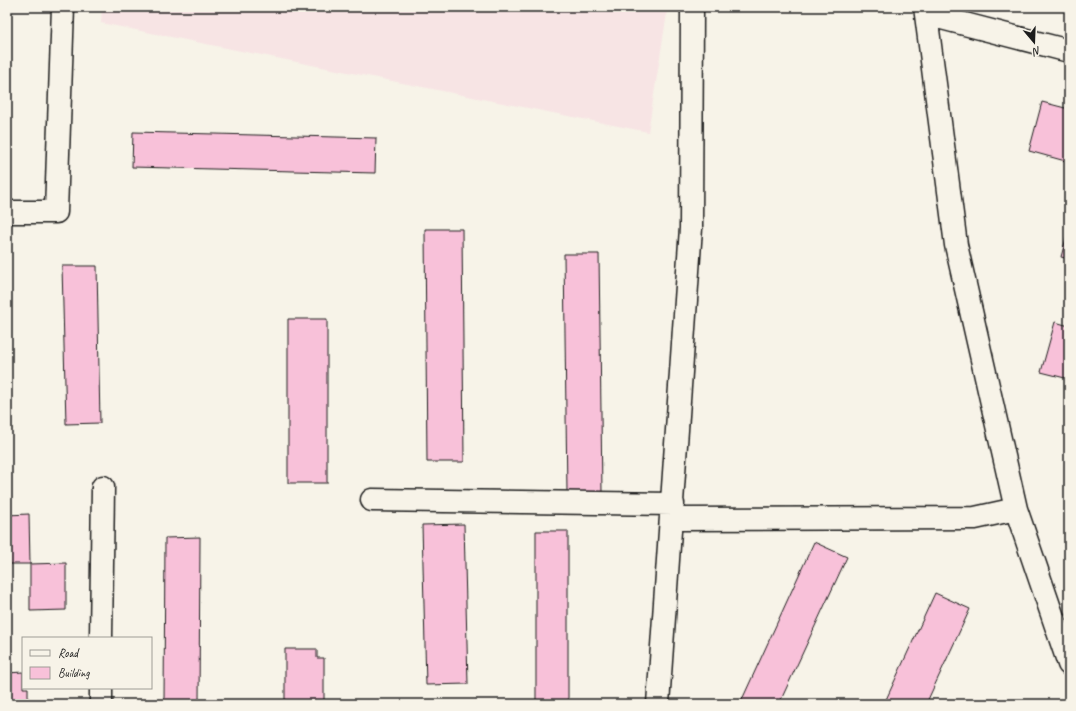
<svg xmlns="http://www.w3.org/2000/svg" width="1076" height="711" font-family="Caveat,sans-serif">
	<rect width="100%" height="100%" fill="#f7f3e8"/>
	<filter id="ink" filterUnits="userSpaceOnUse"><feTurbulence type="fractalNoise" baseFrequency=".025" numOctaves="2"/><feDisplacementMap in="SourceGraphic" scale="8" xChannelSelector="R" yChannelSelector="G"/><feConvolveMatrix kernelMatrix="1 2 1 2 8 2 1 2 1" color-interpolation-filters="sRGB"/></filter>
	<g filter="url(#ink)">
		<!-- built -->
		<path fill="#f7e4e4" d="M102 7H668L648 132 101 23Z"/>
		<!-- building -->
		<path fill="#f8c1d9" stroke="#1c1c1c" d="M1042 102 1069 109V162L1029 151Z
			M133 132 376 138 375 173 132 167Z
			M1069 227V259L1061 257Z
			M425 229H462L464 462H427Z
			M564 254H599L602 493H567Z
			M62 266H97L100 423 66 424Z
			M288 319H327V483H288Z
			M1055 322 1069 326V379L1041 372Z
			M29 514 30 564H7V515Z
			M464 524 468 684 426 685 422 525Z
			M536 531H568V704H536Z
			M200 537 199 704H164L165 538Z
			M814 542 847 557 779 704H740Z
			M66 563V610L30 611V564Z
			M935 593 970 609 926 704H884Z
			M285 649H317V658H324V704H285Z
			M23 672V688H28V704H7V673Z"/>
		<g fill="none" stroke-linecap="round" stroke-linejoin="round">
			<!-- minor casing -->
			<g stroke="#1c1c1c" stroke-width="25">
				<path id="minor" d="M925 7 956 245 1016 509 1069 664
					M926 14 1069 51
					M7 212H56L63 7
					M372 500 673 504
					M672 519 975 518 1016 509
					M101 638 103 487
					M101 704V688
					M658 704 691 228 692 7"/>
			</g>
			<!-- minor -->
			<use href="#minor" stroke="#f7f3e8" stroke-width="22"/>
		</g>
	</g>
	<!-- margin -->
	<rect width="1076" height="711" fill="none" stroke="#f7f3e8" stroke-width="24"/>
	<rect x="12" y="12" width="1052" height="687" fill="none" stroke="#1c1c1c" stroke-width="1.5" filter="url(#ink)"/>
	<!-- legend -->
	<rect x="22" y="637" width="130" height="52" fill="#f7f3e8" stroke="#9f9d96"/>
	<rect x="30" y="650" width="20" height="6" fill="#f7f3e8" stroke="#9f9d96"/>
	<text x="58" y="657" font-size="12" fill="#1c1c1c">Road</text>
	<rect x="30" y="667" width="20" height="12" fill="#f8c1d9" stroke="#9f9d96"/>
	<text x="58" y="677" font-size="12" fill="#1c1c1c">Building</text>
	<!-- north arrow -->
	<g transform="translate(1034 42) rotate(161)" stroke="#f7f3e8" stroke-width="3" paint-order="stroke">
	<path d="M0-3L7 15L0 10L-7 15Z" fill="#1c1c1c"/>
	<text y="-6" font-size="11" font-weight="bold" text-anchor="middle" fill="#1c1c1c">N</text>
	</g>
</svg>
